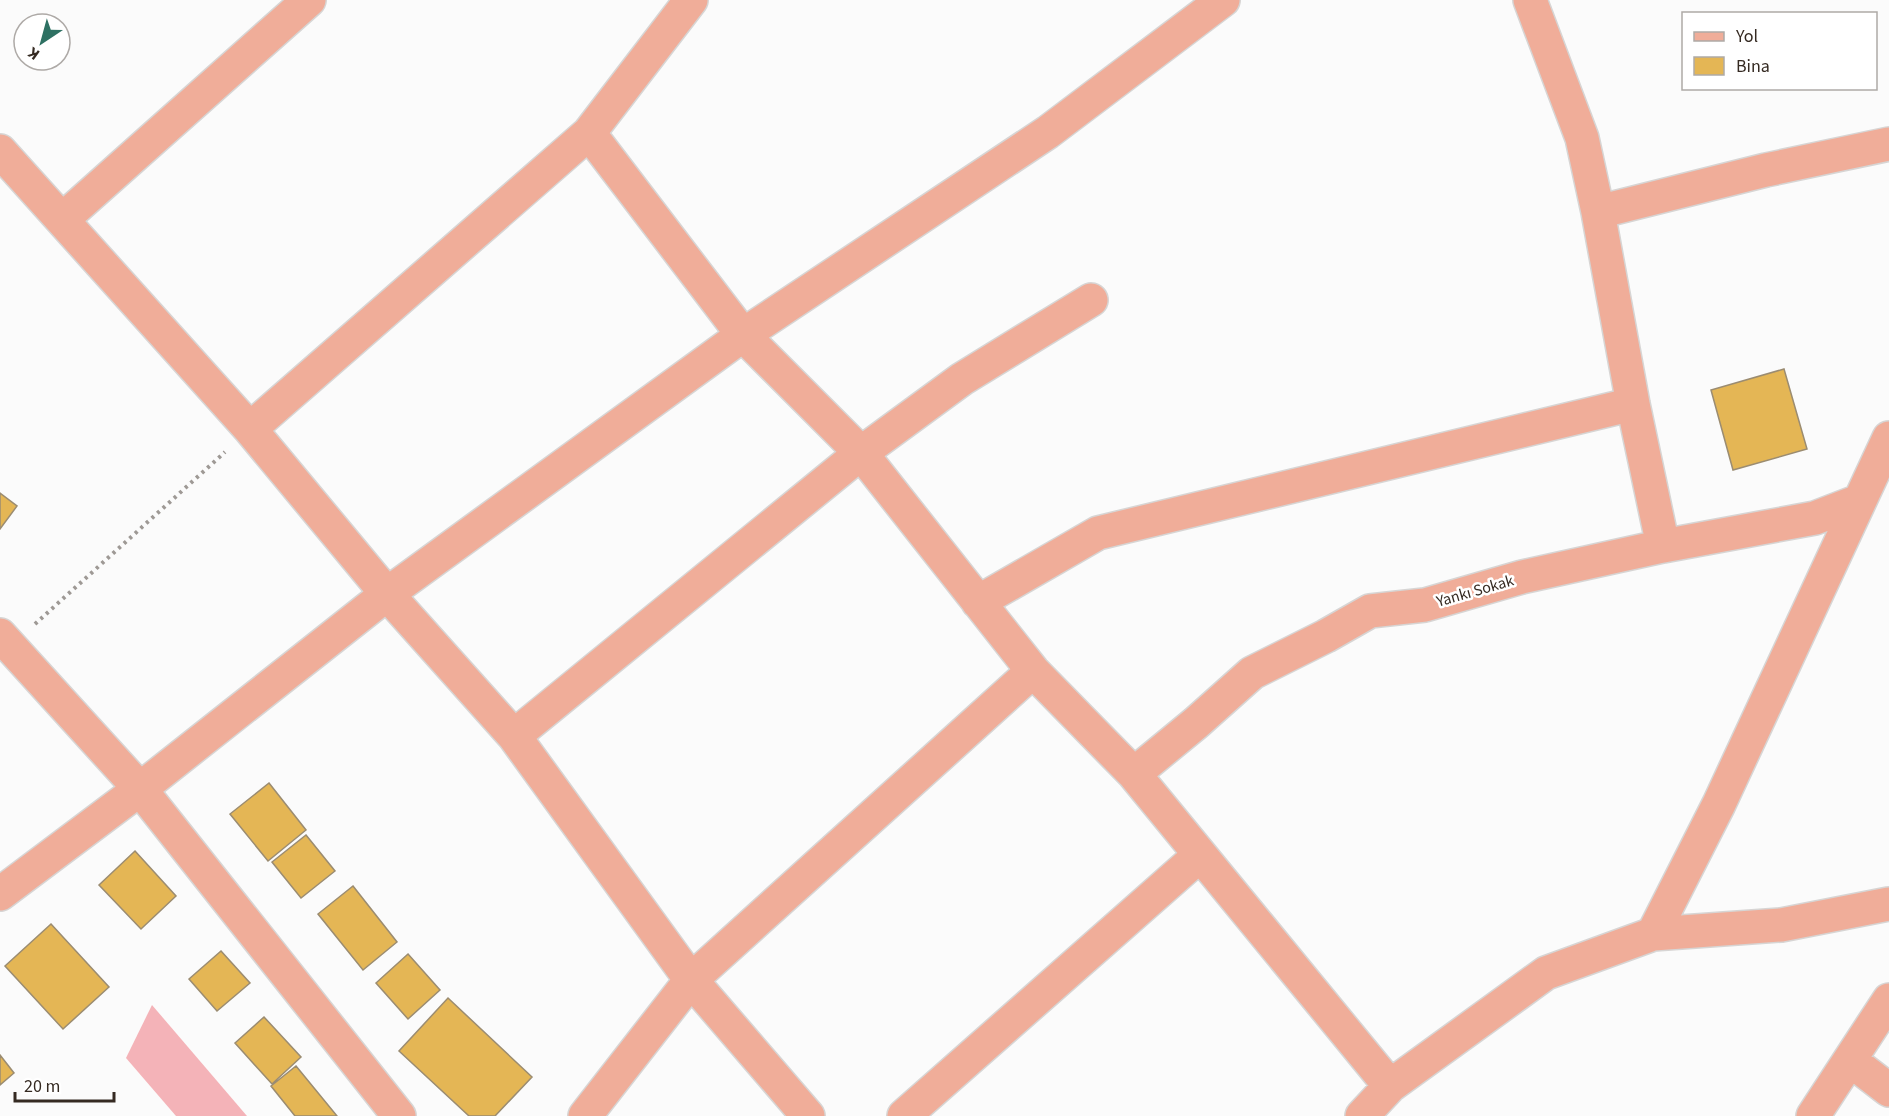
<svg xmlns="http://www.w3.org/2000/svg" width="1889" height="1116" font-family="'Source Sans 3',sans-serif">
	<rect width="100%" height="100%" fill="#fbfbfb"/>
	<!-- forest -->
	<path fill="#f4b3b8" d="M152 1005 247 1116H176L126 1058Z"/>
	<!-- building -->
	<path fill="#e4b655" stroke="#9b8c71" stroke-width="1.5" d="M1784 369 1807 449 1733 470 1711 390Z
		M0 493 17 506 0 529Z
		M269 783 306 830 268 861 230 814Z
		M306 835 335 871 301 898 272 862Z
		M135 851 176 896 141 929 99 885Z
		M353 886 397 942 363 970 318 914Z
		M51 924 109 987 63 1029 5 966Z
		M221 951 250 983 217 1011 189 979Z
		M408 954 440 990 408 1019 376 983Z
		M448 998 532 1077 495 1116H469L399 1051Z
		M264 1017 301 1057 272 1084 235 1043Z
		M0 1055 14 1073 0 1085Z
		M296 1066 337 1116H295L271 1086Z"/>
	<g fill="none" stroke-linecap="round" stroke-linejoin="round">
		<!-- minor casing -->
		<g stroke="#d7d5d4" stroke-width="36">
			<path id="minor" d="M1530 0 1582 138 1598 212 1633 404 1663 546
				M589 133 743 335 1048 132 1223 0
				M0 151 250 429 387 594 514 736 691 980 808 1116
				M1598 212 1766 170 1889 144
				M63 219 309 0
				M250 429 589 133 691 0
				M978 602 1098 533 1633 404
				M0 635 140 789 399 1116
				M514 736 861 453 962 379 1091 300
				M1134 774 1196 723 1252 673 1326 636 1370 611 1425 605 1522 577 1663 546 1815 518 1859 501
				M0 894 140 789 387 594 743 335 861 453 1033 671 1134 774 1390 1086
				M1653 934 1719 804 1889 438
				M1850 1060 1889 1090
				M585 1116 691 980 1033 671
				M904 1116 1200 855
				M1362 1116 1390 1086 1546 973 1653 934 1781 925 1889 904
				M1813 1116 1889 1000"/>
		</g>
		<!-- path -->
		<path stroke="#9e9995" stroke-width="4" stroke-dasharray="3 4.5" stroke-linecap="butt" d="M35 624 225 452"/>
		<!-- minor -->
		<use href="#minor" stroke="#f0ad99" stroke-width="33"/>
	</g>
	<g text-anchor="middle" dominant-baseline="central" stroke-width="5" stroke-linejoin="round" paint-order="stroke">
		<!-- street labels -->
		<g font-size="16" fill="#352a22" stroke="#fff">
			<text transform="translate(1475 591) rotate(-16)">Yankı Sokak</text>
		</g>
	</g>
	<!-- legend -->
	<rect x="1682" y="12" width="195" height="78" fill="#ffffff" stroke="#aeaaa7" stroke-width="1.5"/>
	<rect x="1694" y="32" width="30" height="9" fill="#f0ad99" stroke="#aeaaa7" stroke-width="1.5"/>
	<text x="1736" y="42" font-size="18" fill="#352a22">Yol</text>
	<rect x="1694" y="57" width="30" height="18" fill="#e4b655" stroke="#aeaaa7" stroke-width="1.5"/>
	<text x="1736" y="72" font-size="18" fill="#352a22">Bina</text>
	<!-- north arrow -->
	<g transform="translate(42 42) rotate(216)"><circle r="28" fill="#ffffff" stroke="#aeaaa7" stroke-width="1.5"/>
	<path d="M0-4.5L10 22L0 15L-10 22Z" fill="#2e7163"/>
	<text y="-9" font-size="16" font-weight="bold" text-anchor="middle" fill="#352a22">K</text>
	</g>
	<!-- scale -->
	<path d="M15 1092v9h99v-9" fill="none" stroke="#352a22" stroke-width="3"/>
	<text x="24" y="1092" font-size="18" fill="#352a22" stroke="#ffffff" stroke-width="4.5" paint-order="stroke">20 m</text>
</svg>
